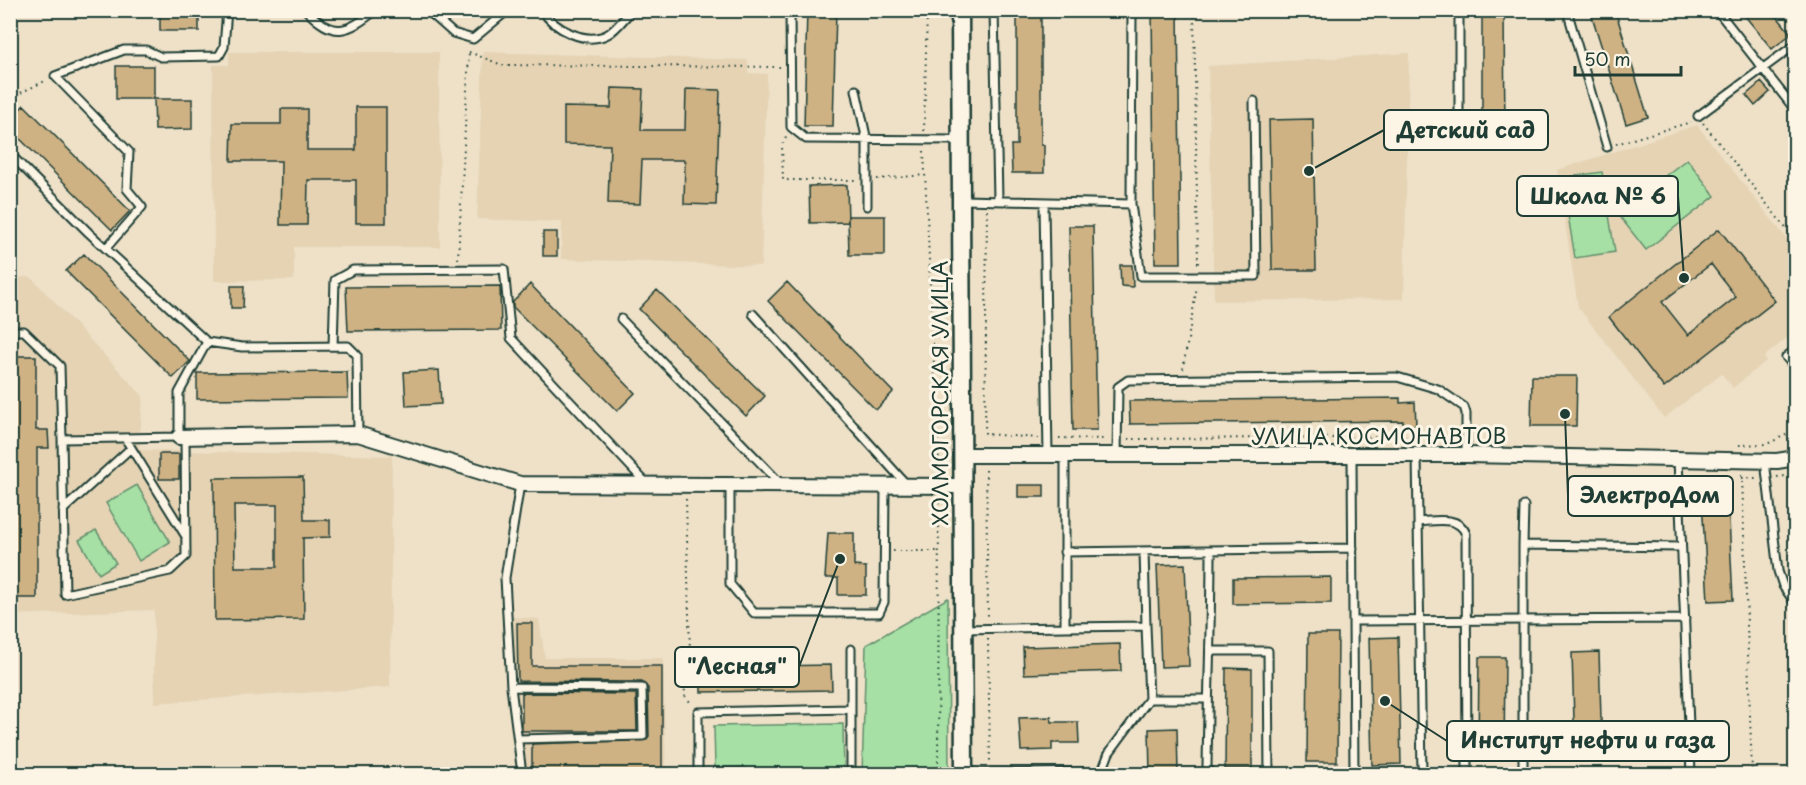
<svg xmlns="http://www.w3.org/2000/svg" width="1806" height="785" font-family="'Playpen Sans',sans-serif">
	<rect width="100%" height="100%" fill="#eee1c8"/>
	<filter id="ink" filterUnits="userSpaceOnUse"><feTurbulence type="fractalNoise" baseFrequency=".0167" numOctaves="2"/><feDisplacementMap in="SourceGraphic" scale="12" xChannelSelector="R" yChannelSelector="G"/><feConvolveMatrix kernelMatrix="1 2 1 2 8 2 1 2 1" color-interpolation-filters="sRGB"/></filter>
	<g filter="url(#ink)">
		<!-- built -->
		<path fill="#e5d3b4" d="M229 52H439L440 247H294V280L214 281 213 65H229Z
			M483 52 748 60V73L767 74 761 266 561 259 562 222 477 219Z
			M1409 53 1404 299 1214 301 1208 66Z
			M1697 125 1795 249 1796 316 1793 319 1795 331 1764 357 1766 361 1733 388 1722 374 1664 418 1578 307 1557 170Z
			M31 277 143 396 139 450 392 456 390 687 154 703V610L11 615 10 278Z
			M513 617 539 619 545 658H663L666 774H517Z"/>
		<!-- green -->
		<path fill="#a6e0a5" stroke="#628e6c" stroke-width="1.5" d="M1687 159 1715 196 1646 250 1617 213Z
			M1602 172 1615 252 1575 258 1562 178Z
			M137 485 170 542 139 561 106 503Z
			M96 530 116 563 99 574 79 540Z
			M948 598 949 774H862L866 645Z
			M843 724 844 774H753L744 767 715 768 714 726Z"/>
		<!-- building -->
		<path fill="#cfb284" stroke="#1f3d34" stroke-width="1.5" fill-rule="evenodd" d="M160 10H199V31H160Z
			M807 10H836L833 126H804Z
			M1017 10H1041V145H1044V173H1012L1011 145H1017Z
			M1152 10H1178L1181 263H1155Z
			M1482 10H1504L1505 135H1482Z
			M1590 10H1615L1648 117 1626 124Z
			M1740 10H1772L1791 34 1772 49Z
			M116 66H154V99H116Z
			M1761 82 1770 92 1755 106 1746 95Z
			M612 88 643 89 641 130H685L686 89 720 90 716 205 684 204 685 160H642L640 204 608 203 610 145 564 144V107L611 108Z
			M154 99H192V129L155 130Z
			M24 105 130 211 112 230 10 129V119Z
			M356 107H386V223H356V180H308L307 225H280L281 161H231L232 124H281V109H307V150H356Z
			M1313 119 1316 270H1272L1269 120Z
			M847 185 848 222 810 223 809 186Z
			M848 216H885V255H849Z
			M1069 226H1093L1097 430H1073Z
			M1719 229 1775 301 1664 388 1609 317ZM1711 264 1736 297 1688 335 1662 302Z
			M543 232H557V256H543Z
			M84 254 190 361 173 378 66 271Z
			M1120 265H1132L1133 287 1121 286Z
			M787 282 893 392 876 410 768 301Z
			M530 284 635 393 617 411 513 307V302Z
			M231 286H244L243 308H231Z
			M500 286 501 330 348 331 346 287Z
			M657 290 765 396 746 416 639 309Z
			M10 356H36V430H48L49 448H37V598H10Z
			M439 370 441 404 406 406 404 372Z
			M347 372 348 398 197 399V373Z
			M1532 376H1577L1576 426H1531Z
			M1400 398V403L1415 402 1416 425 1403 426V421L1130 424 1129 401Z
			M159 454H179V479H159Z
			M303 477 304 520H330V537L303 538 304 619 215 620 214 478ZM234 505H277V567H235Z
			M1018 485H1044V497H1018Z
			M1728 498 1733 600 1708 601 1702 500Z
			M828 533H854V566L866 567V595H838V578H825Z
			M1185 564 1189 666 1161 667 1157 565Z
			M1331 577V603L1233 604V578Z
			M517 623H532V666H662V774H532V744L646 740 649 736 648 688 642 682 518 681Z
			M1308 634H1338L1337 762H1307Z
			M1398 637 1401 764 1372 765 1369 638Z
			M1120 644 1121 671 1024 674 1023 647Z
			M1599 652 1602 753 1575 754 1572 653Z
			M1479 657H1505L1504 755 1478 754Z
			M831 665 832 690 701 692V667Z
			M1226 668 1252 669V769H1225Z
			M522 693 636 694 637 731H522Z
			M1051 717 1052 722H1078L1079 743H1052V750L1021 751 1019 718Z
			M1177 728 1178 774H1150L1149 729Z"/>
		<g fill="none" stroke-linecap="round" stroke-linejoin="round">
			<!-- service casing -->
			<g stroke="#1f3d34" stroke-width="11">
				<path id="service" d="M306 10C334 39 347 33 376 10
					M427 10 453 33 473 39 508 10
					M542 10C554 29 586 46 608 34 617 29 625 17 632 10
					M790 10 791 127 806 139 959 140
					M994 10 998 199
					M1132 10 1131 204 1141 276H1256L1254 101
					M1459 10V143
					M1567 10 1607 147
					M1717 10 1796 111
					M856 90 867 141V206
					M1698 116 1796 44
					M10 154 89 233 207 342 242 347 348 346 357 355 358 434
					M963 200 1131 204
					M1044 204 1048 455
					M107 247 142 207 127 189 129 152 55 76 124 50H146L161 57 219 56 224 47 227 10
					M753 314 906 484
					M621 319 780 483
					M10 331H24L60 366 62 439
					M333 346 335 280 353 270 504 269 511 338 646 483
					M1796 349 1786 357 1796 369
					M185 437 186 556 170 571 65 594 62 439 179 437V393L207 342
					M125 438 185 535
					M1417 455 1422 774
					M1117 456 1118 387 1128 380 1397 377 1438 389 1464 407 1466 413V455
					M1352 456 1354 774
					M1678 459 1691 774
					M1765 461 1778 571 1783 586 1796 604
					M520 484 505 578 511 687 522 774
					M730 485V584L754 613H879L884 602 885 486
					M63 510 131 448
					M1418 522C1434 521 1459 515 1466 534L1467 774
					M1523 545 1524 506
					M1144 551 1146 626
					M1064 552 1353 548
					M1354 621 1685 619
					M1065 627 1146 626 1149 699
					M964 629 1065 627V455
					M1212 651H1268L1269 774
					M511 687 642 688 643 736 518 739
					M851 709V649
					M698 774V712L851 709V774
					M964 774 1096 772 1102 774
					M1101 774 1109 753 1149 699H1208
					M1210 774 1207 767C1208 695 1211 623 1211 550
					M1523 774V545L1681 547"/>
			</g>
			<!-- minor casing -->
			<g stroke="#1f3d34" stroke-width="18">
				<path id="minor" d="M179 437 358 434 520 484 962 486
					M962 455H1466L1777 461 1796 458"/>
			</g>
			<!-- tertiary casing -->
			<g stroke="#1f3d34" stroke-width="21">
				<path id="tertiary" d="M960 10 964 774"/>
			</g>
			<!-- path -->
			<path stroke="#1f3d34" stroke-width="2" stroke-dasharray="1.5 4.5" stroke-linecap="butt" d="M1194 10 1198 266
				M469 52 502 65 781 67
				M10 98 47 80
				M1703 123 1796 241
				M924 131 927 10
				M786 137 782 145 783 180H857
				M1616 144 1691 122
				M924 151 939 472
				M877 179 925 175
				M987 210 985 434 1038 438
				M458 259 469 52
				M1183 369 1197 286
				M1059 438 1107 439
				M1128 439 1455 437
				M1739 445 1767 444 1796 430
				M986 470 988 619
				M1742 475 1752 774
				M1777 477 1796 475
				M1742 478H1757
				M686 499 690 653 684 668 685 696 691 703
				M893 551H938
				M988 639 990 763
				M938 774 939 499"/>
			<!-- service -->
			<use href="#service" stroke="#fcf5e5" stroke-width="7"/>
			<!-- minor -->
			<use href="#minor" stroke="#fcf5e5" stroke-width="14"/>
			<!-- tertiary -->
			<use href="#tertiary" stroke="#fcf5e5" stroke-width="16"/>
		</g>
	</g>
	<g text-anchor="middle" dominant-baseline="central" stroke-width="6" stroke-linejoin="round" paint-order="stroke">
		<!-- street labels -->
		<g font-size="21" fill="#1f3d34" stroke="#fcf5e5">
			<text transform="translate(939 393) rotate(-90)">ХОЛМОГОРСКАЯ УЛИЦА</text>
			<text x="1379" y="435">УЛИЦА КОСМОНАВТОВ</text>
		</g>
	</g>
	<!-- callouts -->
	<path fill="none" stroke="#1f3d34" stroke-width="2" d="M1309 171L1384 130M1684 278L1678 196M1565 414L1568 496M840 559L799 667M1385 701L1447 741"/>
	<g fill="#1f3d34" stroke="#fcf5e5" stroke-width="2">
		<circle cx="1309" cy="171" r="6"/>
		<circle cx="1684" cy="278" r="6"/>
		<circle cx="1565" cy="414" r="6"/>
		<circle cx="840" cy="559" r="6"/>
		<circle cx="1385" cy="701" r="6"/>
	</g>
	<g fill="#fcf5e5" stroke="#1f3d34" stroke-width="2">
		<rect x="1384" y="110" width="164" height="40" rx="6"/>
		<rect x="1517" y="176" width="161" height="40" rx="6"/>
		<rect x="1568" y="476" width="165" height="40" rx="6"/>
		<rect x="675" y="647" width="124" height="40" rx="6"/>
		<rect x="1447" y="721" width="282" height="40" rx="6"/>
	</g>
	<g font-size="22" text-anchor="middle" font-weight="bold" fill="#1f3d34">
		<text x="1466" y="138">Детский сад</text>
		<text x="1598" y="204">Школа № 6</text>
		<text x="1650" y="503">ЭлектроДом</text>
		<text x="737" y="674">"Лесная"</text>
		<text x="1588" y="748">Институт нефти и газа</text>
	</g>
	<!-- margin -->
	<rect width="1806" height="785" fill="none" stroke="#fcf5e5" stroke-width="36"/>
	<rect x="18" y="18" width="1770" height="749" fill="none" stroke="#1f3d34" stroke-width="2" filter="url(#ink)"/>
	<!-- scale -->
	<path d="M1575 66v9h106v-9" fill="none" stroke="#1f3d34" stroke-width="3"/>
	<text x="1584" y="66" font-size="18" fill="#1f3d34" stroke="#fcf5e5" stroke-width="4.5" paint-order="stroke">50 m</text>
</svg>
